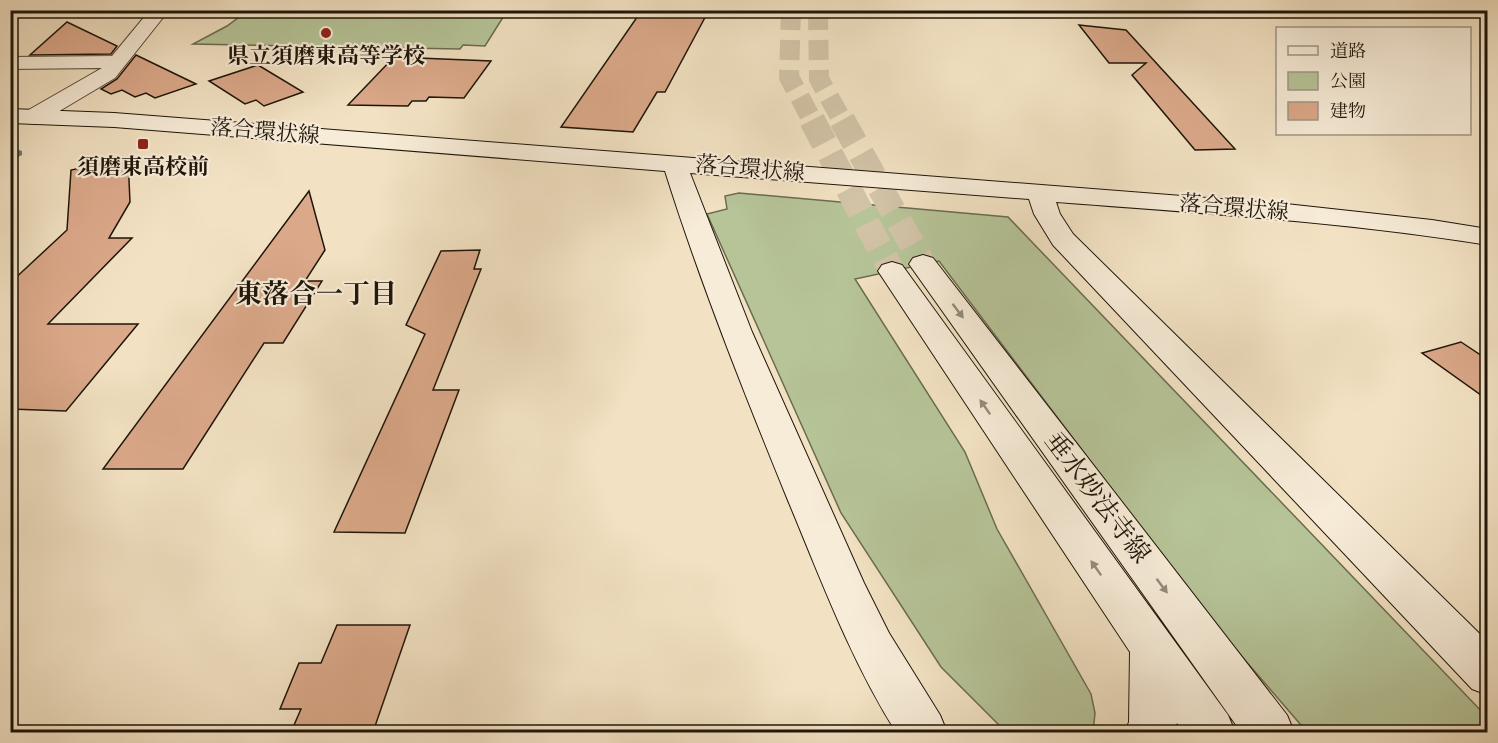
<svg xmlns="http://www.w3.org/2000/svg" width="1498" height="743" font-family="'IM FELL DW Pica','Noto Serif JP',serif">
	<rect width="100%" height="100%" fill="#f2e2c3"/>
	<filter id="stains"><feTurbulence type="fractalNoise" baseFrequency=".00333" numOctaves="4"/><feColorMatrix values="0 0 0 0 .2 0 0 0 0 .09 0 0 0 0 .02 0 0 0 .5 -.17"/></filter>
	<radialGradient id="worn" r=".72"><stop offset=".6" stop-color="#630" stop-opacity="0"/><stop offset="1" stop-color="#630" stop-opacity=".3"/></radialGradient>
	<!-- green -->
	<path fill="#b6c498" stroke="#6a6c51" stroke-width="1.5" d="M247 11V10L507 11 485 46 463 45 460 49 193 44 227 26Z
		M739 193 1008 217 1487 717V732H1307L1212 622 939 261 855 279 965 452 997 529 1091 694 1095 713 1093 732H1006L941 667 841 513 707 214 727 209 725 196Z"/>
	<g fill="none" stroke-linecap="round" stroke-linejoin="round">
		<!-- stream -->
		<path fill="#6b7976" fill-rule="evenodd" d="M19 150 22 151V155L10 161V155Z"/>
	</g>
	<!-- building -->
	<path fill="#dba98a" stroke="#1e150a" stroke-width="1.5" d="M642 10H709L665 92H657L633 132 561 127Z
		M67 22 117 46 111 54 30 55Z
		M1079 25 1126 30 1235 149 1195 150 1132 75 1146 63H1109Z
		M136 55 196 84 155 98 146 93 135 97 122 90 111 94 101 89 117 79Z
		M394 57 491 61 464 98 429 97 426 101H412L408 106 348 105Z
		M258 65 303 92 264 106 256 100 245 104 209 81Z
		M128 158 130 202 109 238H132L48 324H138L66 411 10 409V283L67 230 71 170Z
		M309 191 325 250 305 281H322L283 343H264L183 469H103Z
		M480 250 474 269H481L433 390H459L405 533 334 532 425 334 406 325 441 251Z
		M1461 342 1488 360V400L1422 353Z
		M337 625H410L373 732H291L301 709H280L299 663H321Z"/>
	<g fill="none" stroke-linecap="round" stroke-linejoin="round">
		<!-- secondary-tunnel-far1 -->
		<path stroke="#d2c3a7" stroke-width="20" stroke-dasharray="20 10" stroke-linecap="butt" d="M791 10 789 77 813 122
			M818 10 819 79 843 122"/>
		<!-- secondary-tunnel -->
		<path stroke="#d2c3a7" stroke-width="26" stroke-dasharray="26 13" stroke-linecap="butt" d="M812 120 892 271
			M842 120 923 264"/>
		<!-- street casing -->
		<g stroke="#534838" stroke-width="2">
			<path id="street" d="M150 10H169L115 78 41 122 33 124 25 122 22 117 25 112 102 68 10 69V57L112 56Z"/>
		</g>
		<!-- secondary casing -->
		<g stroke="#1e150a" stroke-width="2">
			<path id="secondary" d="M10 109 114 113 1286 204 1432 220 1488 229V245C1345 222 1200 213 1056 202L1060 214 1073 234 1488 642V695L1472 689 1053 245 1034 214 1029 199 690 173 752 332 864 583 889 633 940 715 947 732H896C850 659 820 577 787 498 743 390 700 282 665 171L114 127 10 123Z
				M923 255 933 258 1287 715 1294 732H1241L909 264 913 258Z
				M892 262 902 265 1228 715 1235 732H1183L1177 723 1174 732H1125L1129 722 1130 652 878 271 882 265Z"/>
		</g>
		<!-- street -->
		<use href="#street" fill="#f7ecd8" fill-rule="evenodd"/>
		<!-- secondary -->
		<use href="#secondary" fill="#f7ecd8" fill-rule="evenodd"/>
	</g>
	<!-- one-way arrows -->
	<defs><path id="oneway-solid" d="M-6-.8H1V-3.2L6.5 0L1 3.2V.8H-6Z" transform="scale(1.5)"/></defs>
	<g fill="#958b7b">
		<use href="#oneway-solid" transform="translate(958 311) rotate(53)"/>
		<use href="#oneway-solid" transform="translate(985 407) rotate(-125)"/>
		<use href="#oneway-solid" transform="translate(1096 568) rotate(-125)"/>
		<use href="#oneway-solid" transform="translate(1162 586) rotate(53)"/>
	</g>
	<!-- markers -->
	<g fill="#8f2418" stroke="#f7ecd8" stroke-width="2">
		<circle cx="326" cy="33" r="6"/>
		<rect x="137" y="138" width="12" height="12" rx="3"/>
	</g>
	<g text-anchor="middle" dominant-baseline="central" stroke-width="4.5" stroke-linejoin="round" paint-order="stroke">
		<!-- far-poi labels -->
		<g font-size="22" font-weight="bold" fill="#1e150a" stroke="#f7ecd8">
			<text x="326" y="56">県立須磨東高等学校</text>
			<text x="143" y="167">須磨東高校前</text>
		</g>
		<!-- far-street labels -->
		<g font-size="22" fill="#1e150a" stroke="#f7ecd8">
			<text transform="translate(265 132) rotate(5)">落合環状線</text>
			<text transform="translate(750 169) rotate(5)">落合環状線</text>
			<text transform="translate(1234 208) rotate(5)">落合環状線</text>
		</g>
		<!-- street labels -->
		<g font-size="26" fill="#1e150a" stroke="#f7ecd8">
			<text transform="translate(1097 498) rotate(53)">垂水妙法寺線</text>
		</g>
		<!-- neighbourhood labels -->
		<g font-size="27" font-weight="bold" fill="#1e150a" stroke="#f7ecd8">
			<text x="316" y="295">東落合一丁目</text>
		</g>
	</g>
	<!-- margin -->
	<rect width="1498" height="743" fill="none" stroke="#f2e2c3" stroke-width="36"/>
	<rect x="12" y="12" width="1474" height="719" fill="none" stroke="#1e150a" stroke-width="3"/>
	<rect x="18" y="18" width="1462" height="707" fill="none" stroke="#1e150a" stroke-width="1.5"/>
	<!-- legend -->
	<rect x="1276" y="27" width="195" height="108" fill="#f7ecd8" stroke="#a09686" stroke-width="1.5"/>
	<rect x="1288" y="46" width="30" height="9" fill="#f7ecd8" stroke="#a09686" stroke-width="1.5"/>
	<text x="1330" y="57" font-size="18" fill="#1e150a">道路</text>
	<rect x="1288" y="72" width="30" height="18" fill="#b6c498" stroke="#a09686" stroke-width="1.5"/>
	<text x="1330" y="87" font-size="18" fill="#1e150a">公園</text>
	<rect x="1288" y="102" width="30" height="18" fill="#dba98a" stroke="#a09686" stroke-width="1.5"/>
	<text x="1330" y="117" font-size="18" fill="#1e150a">建物</text>
	<rect width="100%" height="100%" filter="url(#stains)"/>
	<rect width="100%" height="100%" fill="url(#worn)"/>
</svg>
